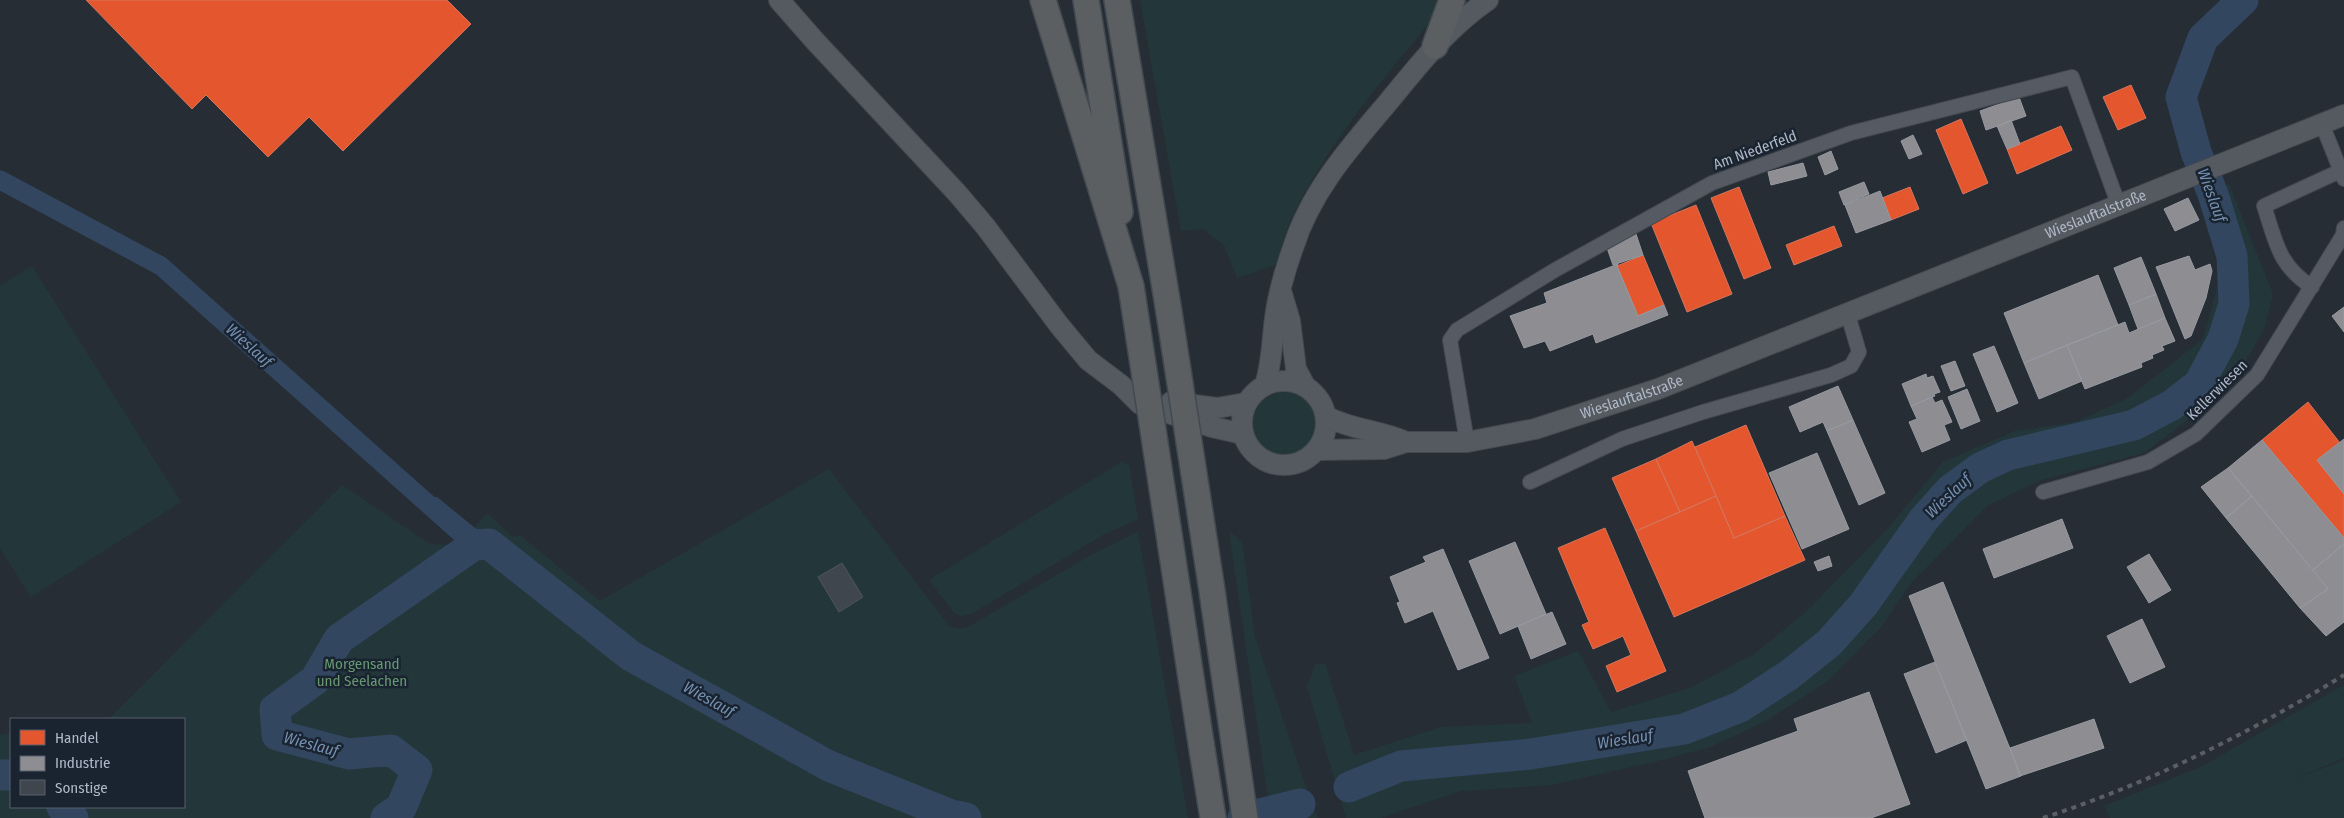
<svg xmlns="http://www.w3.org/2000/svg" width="2344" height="818" font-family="'Fira Sans Condensed',sans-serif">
	<rect width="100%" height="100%" fill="#262d35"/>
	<!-- green -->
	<path fill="#23373b" d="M1140 0H1443L1436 15C1385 76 1331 140 1295 211 1286 228 1282 248 1275 265L1237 278 1224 245 1203 229 1181 231Z
		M2229 184 2273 294 2264 329 2231 387 2144 453 2041 480 1987 506 1910 584 1882 626 1828 681 1766 721 1710 747 1663 760 1551 785 1461 791 1381 818H1346L1307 687 1315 665 1325 663 1354 755 1441 727 1532 723 1514 676 1578 651 1611 712 1690 688 1754 654 1806 612 1890 526 1943 462 2015 431 2076 422 2128 398 2203 339 2221 273 2201 196Z
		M32 266 181 502 31 597 0 548V286Z
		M1253 424a32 32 0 1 1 64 0a32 32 0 1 1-64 0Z
		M1121 462 1129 465 1138 519 1101 536 971 614 960 616 954 613 929 580Z
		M829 469 950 627 960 629 970 626 1093 554 1138 532 1188 818H0V735L11 733V807H184V719H109L342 485 430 544 459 545 487 513 513 537 520 535 600 601Z
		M1229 531 1242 542 1255 637 1309 796 1318 818H1271Z
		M2344 685V758L2289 781 2344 760V818H2110L2104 806 2201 767Z"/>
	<!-- water -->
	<path fill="#32465f" d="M423 497H437L491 541 490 545 487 546 437 501H423Z"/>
	<!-- shops -->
	<path fill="#e4572e" stroke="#d4745c" d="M86 0H447L471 24 343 151 309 117 268 157 206 95 192 109Z
		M2131 85 2146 118 2118 130 2103 97Z
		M1961 119 1988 183 1963 194 1936 130Z
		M2061 126 2072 150 2017 174 2007 149Z
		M1739 187 1771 268 1744 279 1711 198Z
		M1910 187 1919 209 1891 220 1882 198Z
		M1696 205 1732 294 1687 312 1651 223Z
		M1834 226 1842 246 1794 265 1786 245Z
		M1643 255 1664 305 1638 316 1617 266Z
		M2308 402 2340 443 2317 460 2344 494V538L2262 440Z
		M1746 425 1785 516 1734 538 1695 447Z
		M1692 441 1716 496 1680 512 1656 459Z
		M1656 459 1680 512 1636 531 1612 478Z
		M1716 496 1734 538 1785 516 1805 560 1674 617 1636 531Z
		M1605 528 1666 671 1617 692 1606 666 1631 655 1623 636 1593 649 1582 625 1589 622 1558 548Z"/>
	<!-- industry -->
	<path fill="#8d8d92" stroke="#979aa2" d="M2019 97 2026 116 1986 130 1980 111Z
		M2011 120 2020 144 2007 149 1997 126Z
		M1913 135 1922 154 1909 159 1901 141Z
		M1831 151 1838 169 1825 175 1818 157Z
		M1803 163 1807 176 1771 185 1768 172Z
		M1864 182 1869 194 1844 205 1839 192Z
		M1880 191 1891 220 1856 233 1845 205Z
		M2188 198 2199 220 2175 231 2164 209Z
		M1636 234 1643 255 1613 265 1606 245Z
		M2189 256 2195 270 2210 264 2212 271 2206 298 2191 336 2185 339 2156 267Z
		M2141 257 2156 294 2129 305 2114 268Z
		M1618 264 1617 266 1638 316 1664 305 1668 315 1596 343 1593 334 1550 351 1545 341 1524 348 1510 316 1547 303 1544 293Z
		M2098 275 2118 325 2024 363 2004 313Z
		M2156 294 2165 318 2138 329 2129 305Z
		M2344 307V332L2332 316Z
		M2165 318 2175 341 2162 346 2164 350 2152 355 2153 358 2141 363 2142 367 2085 389 2067 345 2125 322 2129 333Z
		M2067 345 2082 381 2039 399 2024 363Z
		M1994 346 2018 403 1997 412 1973 354Z
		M1955 361 1965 386 1951 391 1941 366Z
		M1926 374 1927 378 1933 376 1940 392 1934 394 1935 396 1911 406 1902 384Z
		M1838 386 1853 420 1827 431 1823 422 1800 432 1789 407Z
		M1967 389 1980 421 1961 429 1948 397Z
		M1932 397 1935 403 1942 400 1952 422 1944 425 1950 440 1922 452 1909 422 1917 419 1911 406Z
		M1853 420 1885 493 1859 505 1827 431Z
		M2344 439V494L2317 460Z
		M2262 440 2344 538V544L2313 570 2228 468Z
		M1817 453 1849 529 1802 549 1769 473Z
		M2228 468 2252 496 2226 518 2201 487Z
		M2252 496 2328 589 2300 608 2226 518Z
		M2062 519 2073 548 1994 578 1983 549Z
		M1515 542 1546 614 1500 634 1469 561Z
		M2344 544V622L2326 636 2300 608 2328 589 2313 570Z
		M1443 549 1489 658 1458 670 1433 611 1405 623 1397 603 1400 602 1390 577 1426 562 1423 557Z
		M2149 554 2171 590 2149 603 2127 567Z
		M1829 556 1832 566 1818 571 1814 562Z
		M1943 582 2021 776 1986 789 1909 596Z
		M1552 612 1566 644 1531 659 1518 626Z
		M2142 619 2165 667 2130 683 2107 636Z
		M1935 662 1967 740 1936 753 1904 674Z
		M1869 692 1910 804 1871 818H1705L1688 771 1798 731 1794 719Z
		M2094 719 2104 748 2020 776 2010 748Z"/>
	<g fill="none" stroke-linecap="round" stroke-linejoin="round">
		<!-- canal -->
		<path stroke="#32465f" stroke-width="19" d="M0 180 161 266 474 545"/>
		<!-- river -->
		<path stroke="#32465f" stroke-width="31" d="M0 775H11
			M1349 787 1401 766 1531 754 1684 729 1740 707 1789 675 1829 643 1863 605 1924 519 1950 490 1980 468 2008 455 2134 425 2172 405 2199 384 2223 339 2234 304 2232 256 2213 194 2196 152 2181 97 2203 38 2243 0
			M62 807 73 818
			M386 818 401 808 417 770 391 750 349 754 277 735 275 709 315 680 339 639 474 545 489 544 631 656 829 766 951 815 966 818
			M1243 818 1300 804"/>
	</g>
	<!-- building -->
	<path fill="#40464d" stroke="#4e545d" d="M842 563 863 597 839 612 818 577Z"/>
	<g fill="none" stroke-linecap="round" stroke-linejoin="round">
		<!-- street casing -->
		<g stroke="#444950" stroke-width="16">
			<path id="street" d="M2322 124 2344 179
				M2312 287C2278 265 2276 242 2264 206L2340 171
				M1467 442 1450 340 1457 330 1555 270 1712 183 1851 133 2072 77 2119 206
				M1530 482 1622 439 1703 412 1831 375 1851 366 1859 352 1848 315
				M2043 492 2148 462 2196 434 2257 375 2343 235 2344 228"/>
		</g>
		<!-- secondary casing -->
		<g stroke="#444950" stroke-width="22">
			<g id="secondary">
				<path d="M779 0 815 41 957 193 985 226 1059 325 1088 360 1121 385 1140 404 1212 427 1243 434"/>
				<path d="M1282 294 1290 321 1296 369 1305 386"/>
				<circle cx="1284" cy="423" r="42"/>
				<path d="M1265 385C1272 363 1272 341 1275 318 1278 295 1285 270 1293 248 1311 190 1352 145 1390 100 1420 63 1449 27 1488 0"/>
				<path d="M1171 402 1217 408 1246 403"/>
				<path d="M1326 416C1351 430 1380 430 1406 442"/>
				<path id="s1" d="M1317 450 1384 449 1406 442H1467L1535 429 1658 389 2344 115"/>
			</g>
		</g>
		<!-- highway casing -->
		<g stroke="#434951" stroke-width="28">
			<path id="highway" d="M1043 0 1131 286
				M1086 0 1120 212
				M1117 0 1168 306
				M1435 46 1452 0
				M1211 584 1245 818
				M1201 743 1213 818"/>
		</g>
		<!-- street -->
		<use href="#street" stroke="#565b63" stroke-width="14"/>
		<!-- secondary -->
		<use href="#secondary" stroke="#555a61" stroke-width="20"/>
		<!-- highway -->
		<use href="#highway" stroke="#5b5f62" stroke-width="25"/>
		<!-- rail -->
		<path stroke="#5a5f66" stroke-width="4" stroke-dasharray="5 5" stroke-linecap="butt" d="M2043 818C2150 783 2248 734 2344 675"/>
		<!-- highway-bridge casing -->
		<g stroke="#434951" stroke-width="28" stroke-linecap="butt">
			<path id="highway-bridge" d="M1131 286 1201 743
				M1168 306 1211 584"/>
		</g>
		<!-- highway-bridge -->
		<use href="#highway-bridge" stroke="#5b5f62" stroke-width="25"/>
	</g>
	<g text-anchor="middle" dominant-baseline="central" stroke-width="5" stroke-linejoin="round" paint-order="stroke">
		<!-- street labels -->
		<g font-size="15" fill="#afb9c7" stroke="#1a2330">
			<text transform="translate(1755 150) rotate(-20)">Am Niederfeld</text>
			<text stroke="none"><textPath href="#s1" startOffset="821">Wieslauftalstraße</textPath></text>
			<text transform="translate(2217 390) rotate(-45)">Kellerwiesen</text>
			<text stroke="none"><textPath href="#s1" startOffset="322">Wieslauftalstraße</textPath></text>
		</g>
		<!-- park labels -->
		<g font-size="15" fill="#659970" stroke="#1a2330">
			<text x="362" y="664">Morgensand<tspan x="362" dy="17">und Seelachen</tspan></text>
		</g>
		<!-- water labels -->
		<g font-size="16" font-style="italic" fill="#7590b1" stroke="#1a2330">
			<text transform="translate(2212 195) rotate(70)">Wieslauf</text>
			<text transform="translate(249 345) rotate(42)">Wieslauf</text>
			<text transform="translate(1948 496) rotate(-43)">Wieslauf</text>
			<text transform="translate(709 699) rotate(29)">Wieslauf</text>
			<text transform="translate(1625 739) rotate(-9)">Wieslauf</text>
			<text transform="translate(311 744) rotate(15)">Wieslauf</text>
		</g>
	</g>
	<!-- legend -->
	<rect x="10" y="718" width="175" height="90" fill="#1a2330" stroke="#565f6c"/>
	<rect x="20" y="730" width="25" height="15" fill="#e4572e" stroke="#565f6c"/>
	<text x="55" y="743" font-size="15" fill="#afb9c7">Handel</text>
	<rect x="20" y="756" width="25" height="15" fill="#8d8d92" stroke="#565f6c"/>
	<text x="55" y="768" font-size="15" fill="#afb9c7">Industrie</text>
	<rect x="20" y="780" width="25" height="15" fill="#40464d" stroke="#565f6c"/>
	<text x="55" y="793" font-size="15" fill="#afb9c7">Sonstige</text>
</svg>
